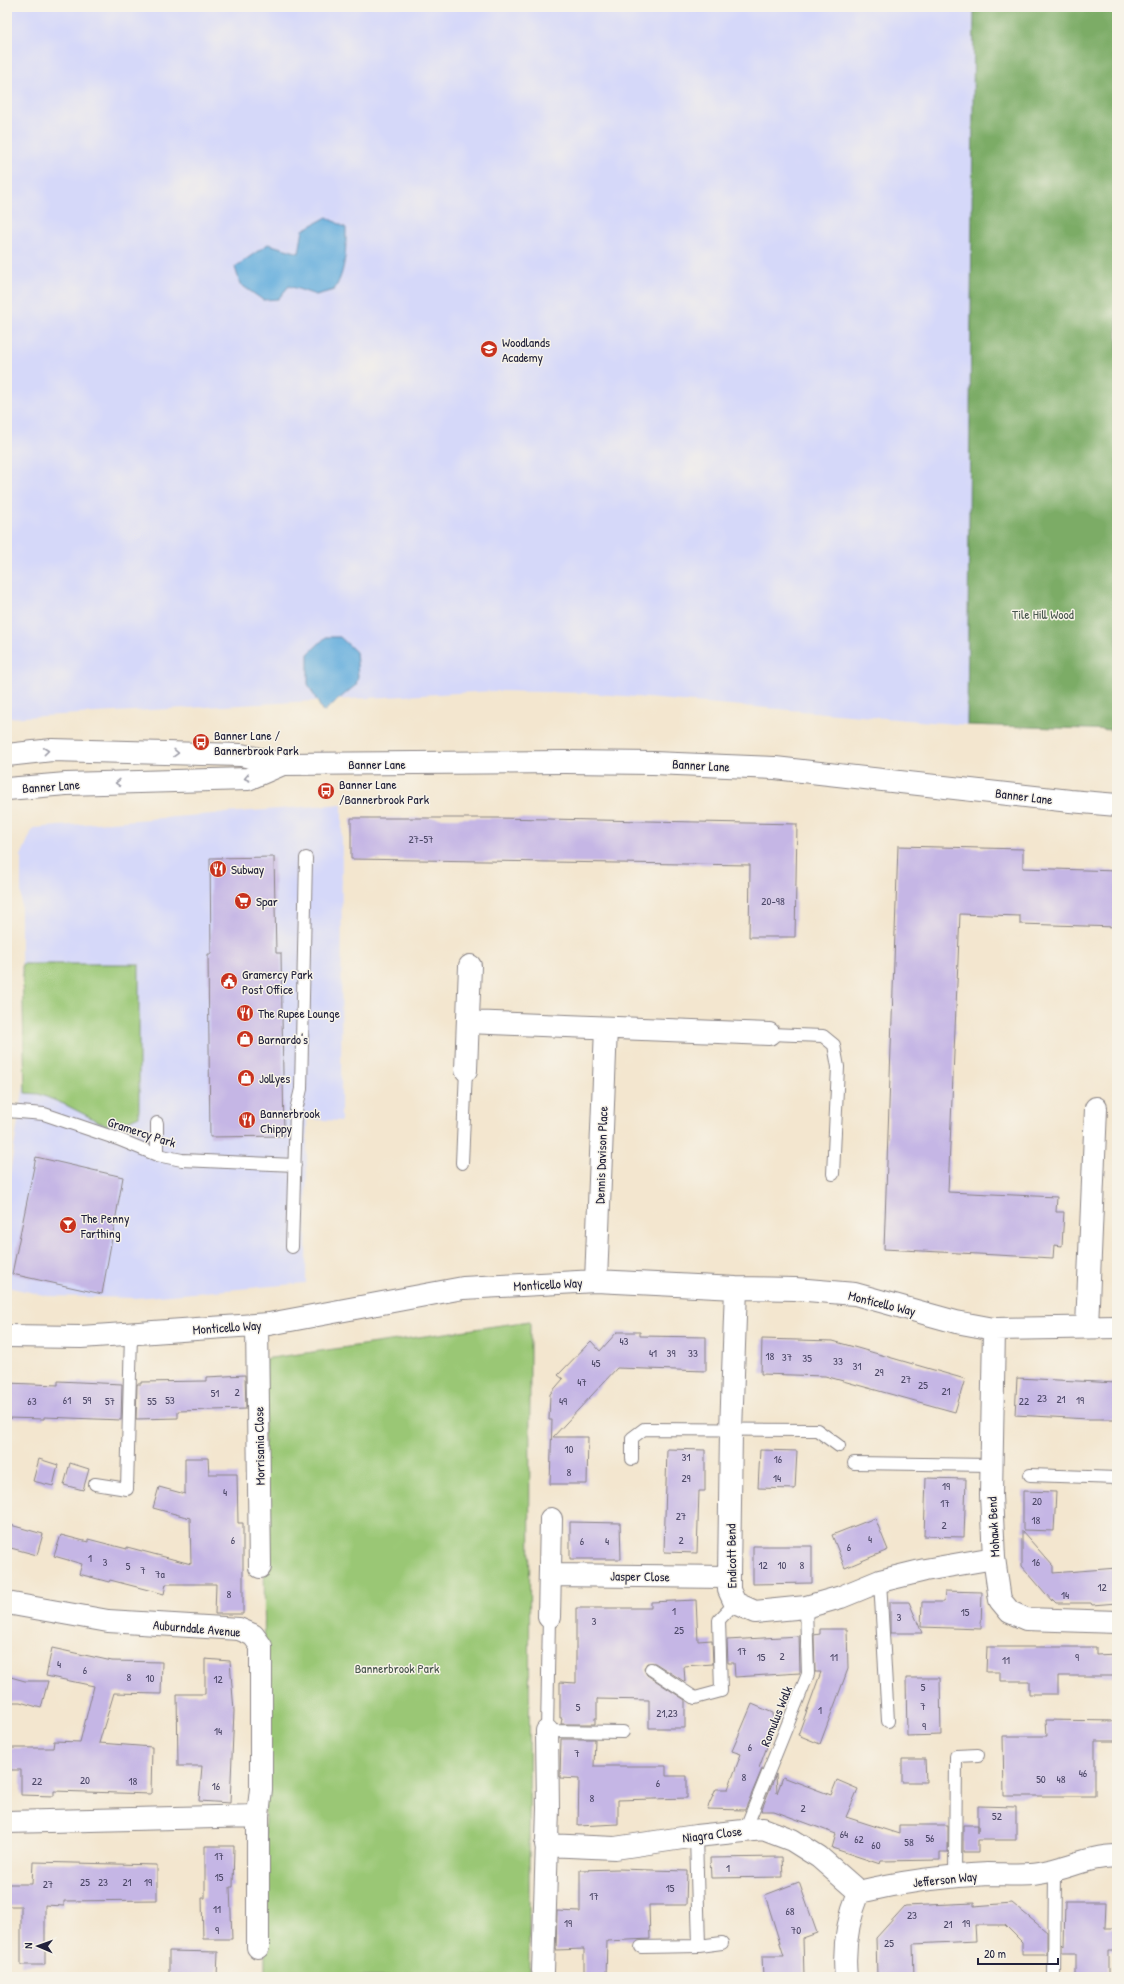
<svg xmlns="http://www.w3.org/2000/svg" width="1124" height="1984" font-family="'Patrick Hand',sans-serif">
	<rect width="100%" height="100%" fill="#f7f3e8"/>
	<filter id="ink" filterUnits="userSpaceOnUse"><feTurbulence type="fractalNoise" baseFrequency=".025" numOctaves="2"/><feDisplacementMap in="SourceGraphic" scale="8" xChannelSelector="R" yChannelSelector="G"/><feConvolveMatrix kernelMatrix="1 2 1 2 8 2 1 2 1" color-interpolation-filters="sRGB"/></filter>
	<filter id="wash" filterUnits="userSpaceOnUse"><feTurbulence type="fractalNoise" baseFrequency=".012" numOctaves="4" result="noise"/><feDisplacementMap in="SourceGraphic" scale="16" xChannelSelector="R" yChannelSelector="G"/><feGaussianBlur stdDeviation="0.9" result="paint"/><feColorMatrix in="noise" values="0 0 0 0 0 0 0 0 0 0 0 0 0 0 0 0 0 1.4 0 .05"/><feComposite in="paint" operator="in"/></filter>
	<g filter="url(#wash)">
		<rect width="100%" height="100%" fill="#f3e6cf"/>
		<!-- built -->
		<path fill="#d5d8f9" d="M7 7H974L967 725 587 693 493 691 7 718Z
			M342 804 341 1121 307 1119 306 1283 136 1298 48 1296 7 1287V1192L25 1078 21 947V856L33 828Z"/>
		<!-- green -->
		<path fill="#9ac775" stroke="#5e7458" d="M22 964H139V1116L120 1124 105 1125 66 1105 39 1094 25 1093Z
			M530 1321 529 1977H265L264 1359Z"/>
		<!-- forest -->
		<path fill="#7bac66" stroke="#4e6750" d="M974 7H1117V730L967 725Z"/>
		<!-- water -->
		<path fill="#66afde" stroke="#44688c" d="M327 217 346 228C346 250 346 271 334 290L316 295 289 286 278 299 263 300 240 284 235 267 268 244 299 253 303 230Z
			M326 637H340L356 652 358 676 356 685 323 712 308 684V654Z"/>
		<g id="blocks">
			<!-- building -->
			<path fill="#c5b6e5" d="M351 818H497L797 824 795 937H749L750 865 351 859Z
				M898 846 1023 849V868L1117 871V927L1020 924V916L960 914 948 1192 1057 1197 1056 1212H1064L1062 1246 1054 1245 1053 1258 884 1249Z
				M274 857 276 953H281L284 1136 210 1137 208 954H211L210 858Z
				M36 1157 123 1177 102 1294 12 1274Z
				M617 1332H640V1336L706 1337V1371L617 1368 553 1437H588L587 1484H550L552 1420H549L550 1394 563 1379 558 1375 591 1341 600 1351Z
				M762 1339 833 1341 965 1379 955 1412 825 1376 761 1374Z
				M245 1375 246 1409 178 1411V1418L136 1419 137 1384H141V1382L206 1381V1377Z
				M1017 1378 1117 1383V1419H1088L1015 1415Z
				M58 1381 122 1384 121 1420 44 1417V1419L7 1418V1383L58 1385Z
				M667 1449 705 1450V1491H699L697 1553 664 1552Z
				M760 1450 797 1451 795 1489 758 1488Z
				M185 1458H208L209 1474H237L238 1523H243V1614H215L216 1584H166L164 1594 110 1580 109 1582 79 1574 82 1564 54 1556 61 1535 88 1542V1539L127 1549V1547L191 1564 190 1518 153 1508 159 1487 185 1494Z
				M39 1459 58 1465 53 1486 33 1481Z
				M70 1463 89 1469 83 1490 64 1485Z
				M926 1478 966 1479 964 1537 924 1536Z
				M1023 1491 1056 1492 1054 1531 1023 1530Z
				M875 1518 888 1550 845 1568 832 1535Z
				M570 1522 620 1523 621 1559H570Z
				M7 1524 43 1534 37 1555 7 1547Z
				M1022 1531 1053 1566V1573L1117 1568V1603L1092 1605 1091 1603H1056L1052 1599V1601L1022 1566Z
				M753 1546H812V1583L753 1584Z
				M945 1591 982 1592 981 1629 921 1627 922 1602H944Z
				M696 1600 698 1641 712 1640 713 1664 684 1666 685 1682 655 1663H647L644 1668 647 1675 685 1700V1728H649V1700L597 1699V1718H595V1724H561L562 1718H560V1682L576 1683V1608H651V1602Z
				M890 1602H909L922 1633H890Z
				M820 1629H847L848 1669 820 1744 798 1735 821 1672H815L814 1635 820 1634Z
				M799 1636 800 1673 735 1677 734 1663H728L727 1640Z
				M987 1647H1096V1655L1117 1654V1676H1058V1694H1029V1681H1000V1672H986Z
				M52 1648 112 1661 162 1662 161 1694 114 1693 99 1743 152 1747 151 1794 54 1791V1796L21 1795V1770H7V1748H53L54 1741 80 1742 94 1686 46 1676Z
				M205 1659 230 1661 234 1711 230 1803 199 1801 202 1766H178L177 1694H205Z
				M7 1676 25 1681H48L41 1708 20 1702H7Z
				M906 1678H940L941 1735 907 1736Z
				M752 1704 773 1713 774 1728 759 1768 762 1769 745 1810 707 1809 716 1789H728L741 1754 732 1751Z
				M1046 1720 1117 1721 1116 1741H1095V1796H1004L1003 1736H1047Z
				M561 1739H595L594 1766H666V1776H687V1798L618 1800V1824L578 1826 579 1779 560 1778Z
				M902 1759H925L926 1782H902Z
				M776 1774 777 1793 783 1777 831 1795 837 1780 858 1789 846 1817 899 1834V1825H948V1852H940V1860L881 1861 880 1864 832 1848 836 1834 774 1811H761Z
				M978 1806 1016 1807V1840H978V1852H963V1825H978V1833Z
				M205 1846H234L233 1887H230L232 1939H203L202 1898H205Z
				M782 1857 783 1877 711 1878 710 1858Z
				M33 1862 157 1865V1900L64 1901V1906L45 1905V1965H21V1906H7V1884H32Z
				M618 1869 687 1871 686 1905H649L650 1939 607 1941 606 1977H584V1949L556 1950 557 1911 580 1912V1870Z
				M799 1882 817 1933 803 1938 804 1977H763L762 1956H784L765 1895Z
				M1065 1902H1106L1105 1928H1117V1951H1108V1977H1076V1953H1062V1944L1064 1946Z
				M974 1903V1906L1012 1903 1047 1932V1954H1022V1942L1005 1925H975L976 1941 913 1944 914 1977H877L876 1938 905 1906Z
				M169 1951 218 1952 217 1977H169Z"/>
		</g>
	</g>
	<g filter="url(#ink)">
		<use href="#blocks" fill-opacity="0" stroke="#8a8485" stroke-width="1"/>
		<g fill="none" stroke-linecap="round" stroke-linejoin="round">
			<!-- service casing -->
			<g stroke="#8a8485" stroke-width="14">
				<path id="service" d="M769 1034 823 1036 834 1045 838 1067 833 1174
					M7 1111 44 1114 118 1139 157 1155 182 1160 295 1165
					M157 1155V1123
					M462 1163 466 1070
					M292 1247 296 1110 301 1089 306 858
					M632 1459V1438L644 1429 817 1430 839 1446
					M854 1463 991 1465
					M1030 1475 1117 1478
					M95 1484 127 1489 131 1334
					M880 1581 888 1721
					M549 1617 547 1731 623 1732
					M651 1669 695 1698 721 1691 719 1620 735 1603
					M745 1830 808 1674 806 1607
					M955 1877 956 1756 978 1755
					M699 1946 722 1943
					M641 1947 699 1946 696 1836
					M1054 1977 1055 1870"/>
			</g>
			<!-- minor casing -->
			<g stroke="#8a8485" stroke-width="24">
				<path id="minor" d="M468 1022 769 1034
					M466 1070 470 966
					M596 1281 606 1028
					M736 1288 731 1431 729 1577V1590L735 1603 755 1612 806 1607 841 1597 880 1581 925 1570 994 1558
					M257 1325 260 1567
					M1087 1327 1096 1108
					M994 1329 991 1495 994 1558 1000 1600 1010 1612 1026 1619 1117 1622
					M7 1336 81 1337 269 1324 463 1288 596 1281 736 1288 795 1289 855 1294 956 1322 994 1329 1117 1327
					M550 1575 729 1577
					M7 1603 108 1621 239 1629 253 1635 261 1646V1789L258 1816 7 1822
					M549 1617 551 1519
					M546 1845 615 1848 696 1836 763 1829 792 1840 819 1857 859 1892
					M258 1947V1816
					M543 1971 548 1808 547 1731
					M846 1977C843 1948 848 1919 859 1892 900 1882 946 1876 988 1874 1003 1874 1017 1875 1031 1874 1060 1872 1087 1856 1117 1856"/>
			</g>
			<!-- tertiary casing -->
			<g stroke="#8a8485" stroke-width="24">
				<path id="tertiary" d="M7 755 52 750 241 755 283 764 566 762 653 763 775 768 1070 801 1117 805
					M7 789 66 784 248 779 283 764"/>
			</g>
			<!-- service -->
			<use href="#service" stroke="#fff" stroke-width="12"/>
			<!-- minor -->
			<use href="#minor" stroke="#fff" stroke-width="22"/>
			<!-- tertiary -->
			<use href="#tertiary" stroke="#fff" stroke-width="22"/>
		</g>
		<!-- one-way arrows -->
		<defs><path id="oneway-chevron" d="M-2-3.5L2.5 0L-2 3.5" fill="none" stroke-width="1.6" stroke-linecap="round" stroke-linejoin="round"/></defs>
		<g stroke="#9c9ca7">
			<use href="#oneway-chevron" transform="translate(46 751) rotate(-6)"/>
			<use href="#oneway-chevron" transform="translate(176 753) rotate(2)"/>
			<use href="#oneway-chevron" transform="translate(247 778) rotate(168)"/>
			<use href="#oneway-chevron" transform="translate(118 783) rotate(178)"/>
		</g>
	</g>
	<!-- icons -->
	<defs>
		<g id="school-disc" transform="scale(0.9)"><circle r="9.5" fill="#c8321e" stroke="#f7f3e8"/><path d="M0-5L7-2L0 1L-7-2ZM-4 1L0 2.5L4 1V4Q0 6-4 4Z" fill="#fff"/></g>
		<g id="bus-disc" transform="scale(0.9)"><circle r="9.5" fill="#c8321e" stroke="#f7f3e8"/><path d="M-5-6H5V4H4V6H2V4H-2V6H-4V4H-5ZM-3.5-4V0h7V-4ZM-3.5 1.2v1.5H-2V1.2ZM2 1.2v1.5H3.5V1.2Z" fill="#fff"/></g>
		<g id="restaurant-disc" transform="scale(0.9)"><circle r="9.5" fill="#c8321e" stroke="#f7f3e8"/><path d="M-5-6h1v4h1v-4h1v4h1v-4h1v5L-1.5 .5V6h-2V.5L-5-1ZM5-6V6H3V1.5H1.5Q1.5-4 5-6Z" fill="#fff"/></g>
		<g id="supermarket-disc" transform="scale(0.9)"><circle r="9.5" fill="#c8321e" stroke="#f7f3e8"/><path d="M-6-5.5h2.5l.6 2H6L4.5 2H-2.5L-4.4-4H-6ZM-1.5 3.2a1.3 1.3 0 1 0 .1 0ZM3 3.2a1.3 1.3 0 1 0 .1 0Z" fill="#fff"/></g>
		<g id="civic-disc" transform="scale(0.9)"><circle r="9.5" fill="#c8321e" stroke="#f7f3e8"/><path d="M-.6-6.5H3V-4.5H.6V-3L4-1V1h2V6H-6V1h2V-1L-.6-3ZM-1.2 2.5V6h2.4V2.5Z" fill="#fff"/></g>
		<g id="shop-disc" transform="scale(0.9)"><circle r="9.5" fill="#c8321e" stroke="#f7f3e8"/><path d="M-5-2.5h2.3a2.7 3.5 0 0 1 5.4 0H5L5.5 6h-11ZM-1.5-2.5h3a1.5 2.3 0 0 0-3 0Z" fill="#fff"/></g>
		<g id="bar-disc" transform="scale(0.9)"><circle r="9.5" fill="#c8321e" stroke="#f7f3e8"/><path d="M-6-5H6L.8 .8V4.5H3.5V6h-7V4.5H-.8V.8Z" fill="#fff"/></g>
	</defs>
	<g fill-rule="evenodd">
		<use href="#school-disc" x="489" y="349"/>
		<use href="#bus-disc" x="201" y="742"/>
		<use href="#bus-disc" x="326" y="791"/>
		<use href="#restaurant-disc" x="218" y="869"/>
		<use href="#supermarket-disc" x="243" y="901"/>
		<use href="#civic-disc" x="229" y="981"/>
		<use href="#restaurant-disc" x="245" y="1013"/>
		<use href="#shop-disc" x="245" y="1039"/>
		<use href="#shop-disc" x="246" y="1078"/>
		<use href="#restaurant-disc" x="247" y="1120"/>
		<use href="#bar-disc" x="68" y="1225"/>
	</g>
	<g text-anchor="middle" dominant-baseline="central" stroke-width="3" stroke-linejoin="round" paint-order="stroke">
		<!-- number labels -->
		<g font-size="11" fill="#4b4766">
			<text x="421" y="839">27-57</text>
			<text x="773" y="901">20-98</text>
			<text x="624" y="1341">43</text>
			<text x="653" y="1353">41</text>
			<text x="671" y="1353">39</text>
			<text x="693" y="1353">33</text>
			<text x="770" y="1356">18</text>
			<text x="787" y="1357">37</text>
			<text x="807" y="1358">35</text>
			<text x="838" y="1361">33</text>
			<text x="596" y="1363">45</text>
			<text x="857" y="1366">31</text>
			<text x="879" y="1372">29</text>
			<text x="906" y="1379">27</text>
			<text x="582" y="1382">47</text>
			<text x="923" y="1385">25</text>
			<text x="946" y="1391">21</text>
			<text x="237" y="1392">2</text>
			<text x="215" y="1393">51</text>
			<text x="1042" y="1398">23</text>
			<text x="1061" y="1399">21</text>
			<text x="67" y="1400">61</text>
			<text x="87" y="1400">59</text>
			<text x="170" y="1400">53</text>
			<text x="1080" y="1400">19</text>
			<text x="32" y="1401">63</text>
			<text x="110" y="1401">57</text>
			<text x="152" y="1401">55</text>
			<text x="563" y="1401">49</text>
			<text x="1024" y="1401">22</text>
			<text x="569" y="1449">10</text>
			<text x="686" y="1457">31</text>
			<text x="778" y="1459">16</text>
			<text x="569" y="1472">8</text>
			<text x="686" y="1478">29</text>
			<text x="777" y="1478">14</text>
			<text x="946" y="1486">19</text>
			<text x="225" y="1492">4</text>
			<text x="1037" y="1501">20</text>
			<text x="945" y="1503">17</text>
			<text x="681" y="1516">27</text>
			<text x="1036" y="1520">18</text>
			<text x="944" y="1525">2</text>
			<text x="870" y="1539">4</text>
			<text x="233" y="1540">6</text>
			<text x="681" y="1540">2</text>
			<text x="582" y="1541">6</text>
			<text x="607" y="1541">4</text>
			<text x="849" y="1547">6</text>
			<text x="90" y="1558">1</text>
			<text x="105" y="1562">3</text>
			<text x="1036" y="1562">16</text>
			<text x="763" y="1565">12</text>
			<text x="782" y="1565">10</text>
			<text x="802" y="1565">8</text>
			<text x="128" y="1566">5</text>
			<text x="143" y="1570">7</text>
			<text x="160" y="1574">7a</text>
			<text x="1102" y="1587">12</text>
			<text x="229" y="1594">8</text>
			<text x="1065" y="1595">14</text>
			<text x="674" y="1611">1</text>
			<text x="965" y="1612">15</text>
			<text x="899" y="1617">3</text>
			<text x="594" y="1621">3</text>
			<text x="679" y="1630">25</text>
			<text x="742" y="1651">17</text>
			<text x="782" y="1656">2</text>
			<text x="761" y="1657">15</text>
			<text x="834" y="1657">11</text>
			<text x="1077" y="1657">9</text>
			<text x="1006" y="1660">11</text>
			<text x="59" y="1664">4</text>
			<text x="85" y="1670">6</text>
			<text x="129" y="1677">8</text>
			<text x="150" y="1678">10</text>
			<text x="218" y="1679">12</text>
			<text x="923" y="1687">5</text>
			<text x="923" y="1706">7</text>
			<text x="578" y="1707">5</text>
			<text x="820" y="1710">1</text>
			<text x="667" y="1713">21,23</text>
			<text x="924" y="1726">9</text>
			<text x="218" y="1731">14</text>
			<text x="750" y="1747">6</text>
			<text x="577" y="1753">7</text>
			<text x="1083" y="1773">46</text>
			<text x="744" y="1777">8</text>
			<text x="1041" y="1779">50</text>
			<text x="1061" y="1779">48</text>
			<text x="85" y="1780">20</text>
			<text x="37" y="1781">22</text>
			<text x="133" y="1781">18</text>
			<text x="658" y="1783">6</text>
			<text x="216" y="1786">16</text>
			<text x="592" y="1798">8</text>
			<text x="803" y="1808">2</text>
			<text x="997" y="1816">52</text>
			<text x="844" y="1834">64</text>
			<text x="930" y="1838">56</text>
			<text x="859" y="1839">62</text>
			<text x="909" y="1842">58</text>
			<text x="876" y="1845">60</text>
			<text x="219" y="1856">17</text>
			<text x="728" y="1868">1</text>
			<text x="219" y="1877">15</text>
			<text x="85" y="1882">25</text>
			<text x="103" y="1882">23</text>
			<text x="127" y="1882">21</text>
			<text x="148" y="1882">19</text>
			<text x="48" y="1884">27</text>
			<text x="670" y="1888">15</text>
			<text x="594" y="1896">17</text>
			<text x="217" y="1909">11</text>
			<text x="790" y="1911">68</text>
			<text x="912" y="1915">23</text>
			<text x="568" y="1923">19</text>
			<text x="966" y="1923">19</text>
			<text x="948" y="1924">21</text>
			<text x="217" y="1930">9</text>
			<text x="796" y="1930">70</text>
			<text x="889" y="1943">25</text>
		</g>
		<!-- poi labels -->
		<g font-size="13" fill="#22223b" stroke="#f7f3e8" text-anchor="start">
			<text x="502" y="342">Woodlands<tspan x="502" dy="15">Academy</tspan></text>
			<text x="214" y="735">Banner Lane /<tspan x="214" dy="15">Bannerbrook Park</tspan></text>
			<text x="339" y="784">Banner Lane<tspan x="339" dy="15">/Bannerbrook Park</tspan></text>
			<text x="231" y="869">Subway</text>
			<text x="256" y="901">Spar</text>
			<text x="242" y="974">Gramercy Park<tspan x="242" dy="15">Post Office</tspan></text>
			<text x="258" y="1013">The Rupee Lounge</text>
			<text x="258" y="1039">Barnardo's</text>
			<text x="259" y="1078">Jollyes</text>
			<text x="260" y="1113">Bannerbrook<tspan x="260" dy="15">Chippy</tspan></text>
			<text x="81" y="1218">The Penny<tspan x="81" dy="15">Farthing</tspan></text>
		</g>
		<!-- park labels -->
		<g font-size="13" fill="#46544c" stroke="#f7f3e8">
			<text x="1043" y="614">Tile Hill Wood</text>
			<text x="397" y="1668">Bannerbrook Park</text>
		</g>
		<!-- street labels -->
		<g font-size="13" fill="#22223b" stroke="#f7f3e8">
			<text x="377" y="764">Banner Lane</text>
			<text transform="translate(701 765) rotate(3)">Banner Lane</text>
			<text transform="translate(51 786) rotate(-4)">Banner Lane</text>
			<text transform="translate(1024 796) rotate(7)">Banner Lane</text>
			<text transform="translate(142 1132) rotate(18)">Gramercy Park</text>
			<text transform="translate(601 1155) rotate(-88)">Dennis Davison Place</text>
			<text transform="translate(548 1284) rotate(-3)">Monticello Way</text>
			<text transform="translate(882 1303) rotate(14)">Monticello Way</text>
			<text transform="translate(227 1327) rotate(-4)">Monticello Way</text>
			<text transform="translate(259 1446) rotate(-91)">Morrisania Close</text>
			<text transform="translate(993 1527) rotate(-93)">Mohawk Bend</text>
			<text transform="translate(731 1556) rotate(-91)">Endicott Bend</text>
			<text transform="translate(640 1576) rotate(1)">Jasper Close</text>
			<text transform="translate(197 1628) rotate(5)">Auburndale Avenue</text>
			<text transform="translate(776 1716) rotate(-68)">Romulus Walk</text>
			<text transform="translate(712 1834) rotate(-7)">Niagra Close</text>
			<text transform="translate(945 1879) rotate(-6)">Jefferson Way</text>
		</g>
	</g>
	<!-- margin -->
	<rect width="1124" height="1984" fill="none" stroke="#f7f3e8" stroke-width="24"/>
	<!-- north arrow -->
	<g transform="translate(38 1946) rotate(272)" stroke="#f7f3e8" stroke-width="3" paint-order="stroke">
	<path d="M0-3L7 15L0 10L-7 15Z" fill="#22223b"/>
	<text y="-6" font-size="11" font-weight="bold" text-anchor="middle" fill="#22223b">N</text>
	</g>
	<!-- scale -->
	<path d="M978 1958v6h80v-6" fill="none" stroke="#22223b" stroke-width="2"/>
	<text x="984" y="1958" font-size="12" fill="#22223b" stroke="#f7f3e8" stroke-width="3" paint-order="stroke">20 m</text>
</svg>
